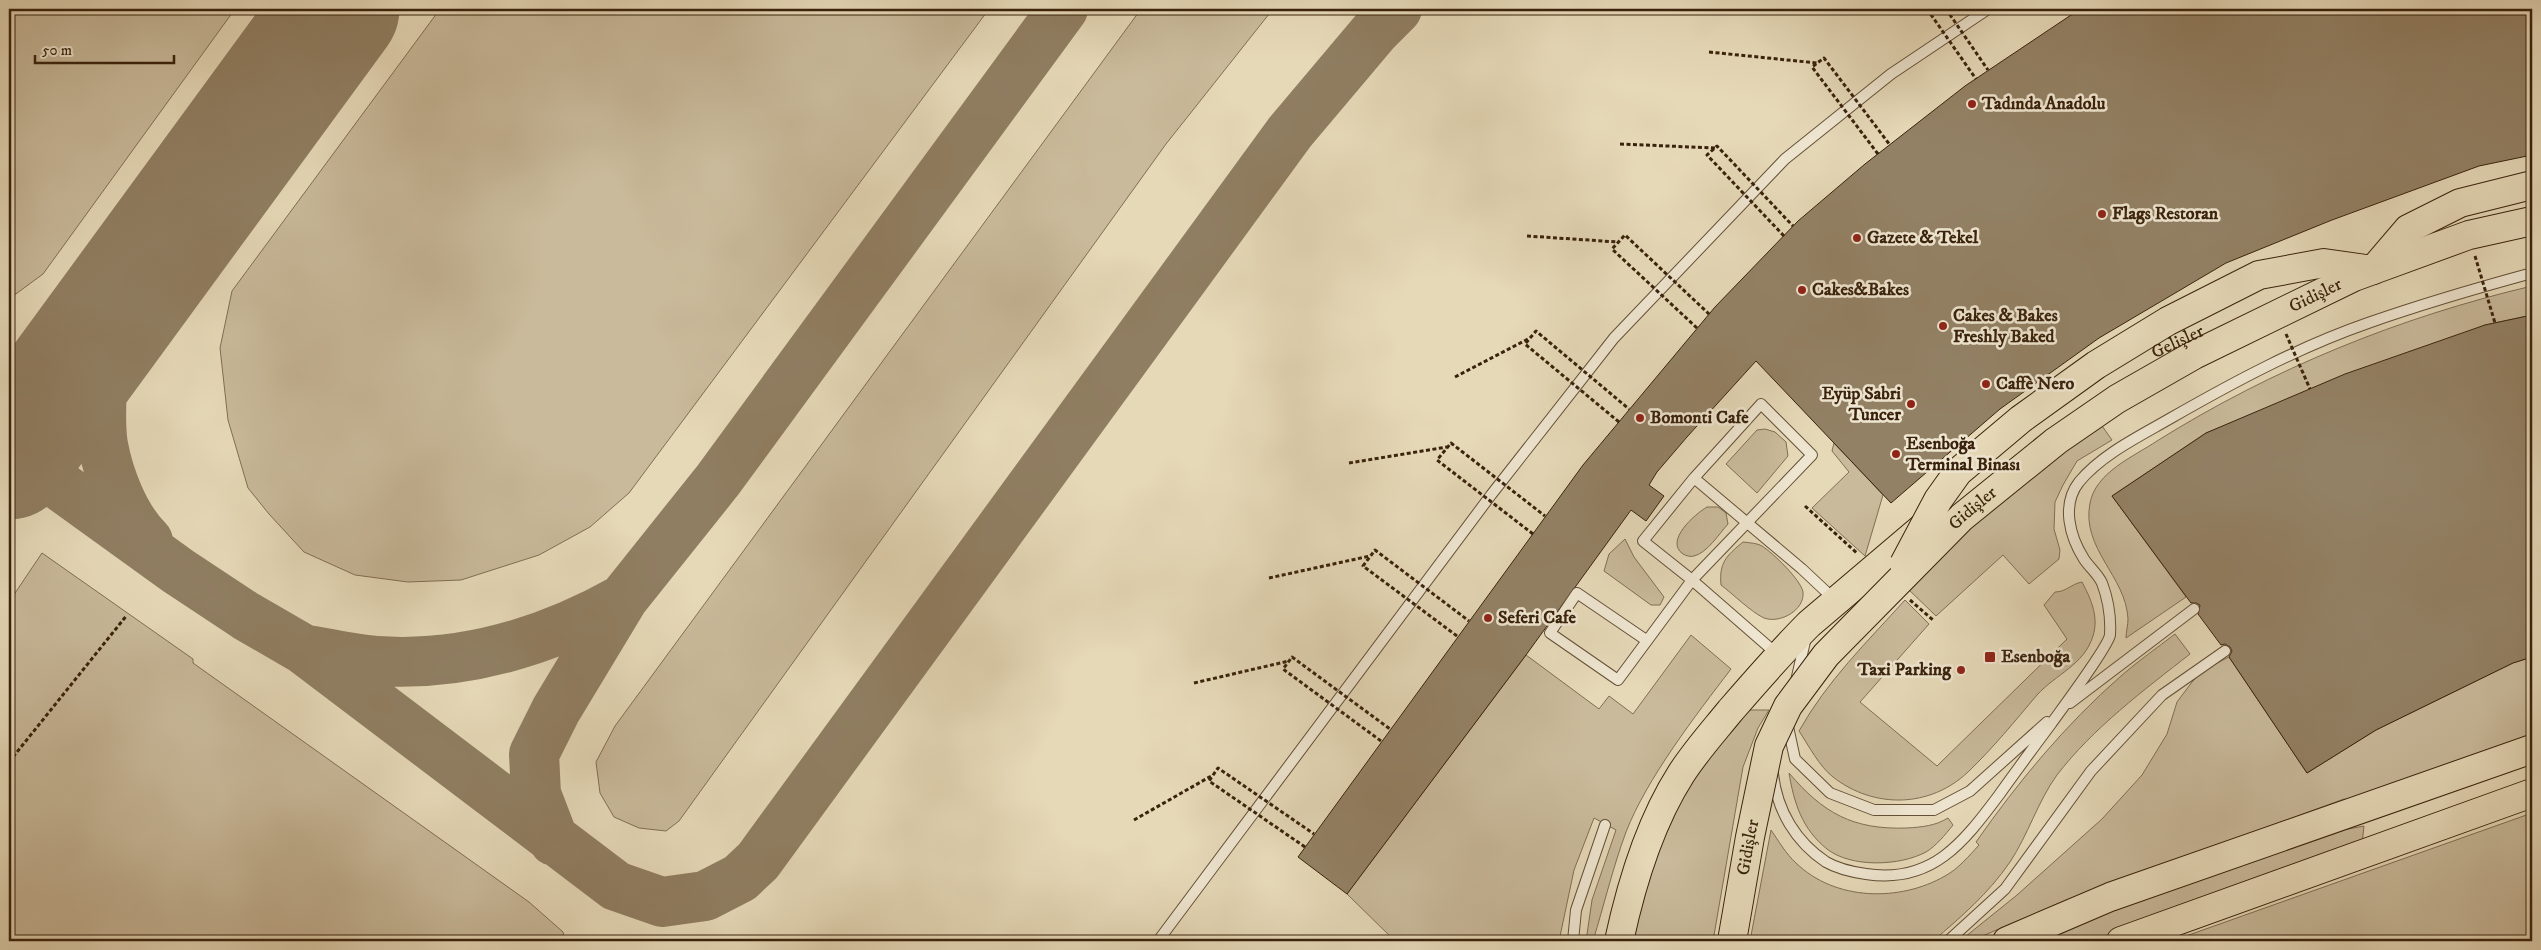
<svg xmlns="http://www.w3.org/2000/svg" width="2541" height="950" font-family="'IM FELL DW Pica',serif">
	<rect width="100%" height="100%" fill="#e6d9b8"/>
	<filter id="stains"><feTurbulence type="fractalNoise" baseFrequency=".004" numOctaves="4"/><feColorMatrix values="0 0 0 0 .2 0 0 0 0 .09 0 0 0 0 .02 0 0 0 .5 -.17"/></filter>
	<radialGradient id="worn" r=".72"><stop offset=".6" stop-color="#630" stop-opacity="0"/><stop offset="1" stop-color="#630" stop-opacity=".3"/></radialGradient>
	<!-- green -->
	<path fill="#c9ba9b" stroke="#816e54" d="M9 9H235L43 274 9 299Z
		M440 9H989L629 493 590 527 539 555 461 580 408 582 355 575 304 552 269 514 248 488 228 420 220 348 232 291Z
		M1141 9H1273L1166 144 679 821 666 831 639 828 614 817 600 793 596 762 615 726Z
		M2532 286V315L2485 325 2206 433 2112 496 2186 597 2126 638C2126 632 2128 625 2128 619 2126 576 2081 549 2090 503 2096 472 2133 457 2157 441 2272 369 2400 317 2532 286Z
		M2100 423 2112 440 2077 461 2063 485 2055 502 2054 529 2060 550 2059 559 2029 584 2003 555 1936 616 1906 587 1940 551Z
		M1765 429 1775 432 1786 442 1788 456 1757 493 1726 464 1757 430Z
		M1834 443 1883 495 1865 556 1812 508 1849 472 1832 451Z
		M1707 507H1718L1726 513 1728 524C1719 534 1707 553 1694 556 1691 557 1686 556 1683 554 1664 541 1695 514 1707 507Z
		M1625 539 1634 557 1664 597 1660 605H1651L1604 571 1609 554Z
		M1743 542C1750 543 1757 543 1762 546 1773 553 1801 580 1803 592 1805 610 1780 624 1764 618 1751 612 1733 594 1721 585 1719 563 1726 556 1743 542Z
		M42 553 193 659V663L529 902 563 932 565 941H9V602Z
		M2082 582C2091 599 2099 617 2093 636 2084 665 2056 674 2037 695 2015 721 1993 748 1968 772 1930 808 1874 809 1833 777 1819 766 1809 746 1799 731 1827 681 1867 642 1905 600L1929 624 1860 702 1937 766 2067 639 2044 605 2055 592C2066 592 2071 584 2082 582Z
		M2175 634 2190 654C2144 690 2093 728 2057 775 2038 801 2028 835 2010 862 1989 893 1961 917 1933 941H1750L1771 830C1778 840 1786 854 1796 863 1835 901 1900 902 1945 876 1958 869 1969 856 1979 845L1976 842C2018 782 2065 725 2121 676 2138 661 2157 648 2175 634Z
		M1691 635 1731 669C1696 715 1647 778 1626 832 1613 867 1604 905 1593 941H1586L1592 900 1616 830 1594 818 1574 870 1559 941H1395L1347 894 1526 655 1599 709 1609 696 1633 714Z
		M2229 657 2307 773 2376 730 2513 663 2532 657V734L2352 800 2344 799 2066 900 1971 941H1960L2017 895 2102 819 2142 775 2167 734 2177 702 2192 682 2205 669Z
		M1747 710H1769L1758 728 1743 767 1713 941H1626L1655 850 1694 777Z
		M1789 773C1823 813 1853 830 1907 828 1922 827 1935 826 1948 818L1953 825C1945 835 1936 846 1926 852 1900 866 1851 868 1827 849 1802 829 1794 803 1789 773Z
		M2532 813V940L2529 941H2172Z
		M2364 826 2362 844 2176 909 2095 941H2040L2108 911 2322 834Z"/>
	<g fill="none" stroke-linecap="round" stroke-linejoin="round">
		<!-- taxiway -->
		<path stroke="#907e62" stroke-width="50" d="M135 284C127 300 114 318 109 335 102 358 99 421 103 445 109 477 124 517 148 541
			M9 449 178 571 246 616 303 649 616 886 662 902 705 896 740 878 758 861 1290 132 1376 30 1397 9
			M308 650C330 654 353 659 376 661 463 667 548 641 623 599
			M554 841 536 794 534 754 556 710 623 599 718 480 1063 9"/>
		<!-- runway -->
		<path stroke="#907e62" stroke-width="125" d="M9 457 337 9"/>
	</g>
	<!-- building -->
	<path fill="#938165" stroke="#39220c" d="M2080 9H2532V155L2479 166 2332 220 2226 263 2099 338 2000 409 1891 503 1756 361 1687 437 1657 472 1649 485 1664 496 1646 521 1631 510 1526 655 1347 894 1298 857 1583 465 1715 307 1798 221 1865 164 1965 86Z
		M2532 315V657L2513 663 2376 730 2307 773 2229 657 2232 651 2230 647 2225 644 2221 645 2198 614 2200 605 2196 603H2191L2112 496 2206 433 2345 374 2485 325Z"/>
	<g fill="none" stroke-linecap="round" stroke-linejoin="round">
		<!-- lane casing -->
		<g stroke="#645037" stroke-width="12">
			<path id="lane" d="M1646 640 1577 593 1550 633 1618 680 1692 580 1812 455 1761 404 1694 478
				M1778 655 1692 580 1643 541 1694 478 1802 569 1835 600
				M1796 681 1806 637
				M2070 703 2194 609
				M1787 722 1795 759 1830 793 1874 810H1934L1970 791 2047 722
				M1773 774C1777 811 1796 842 1826 862 1838 869 1852 872 1866 874 1932 884 1963 843 1999 795 2016 771 2034 747 2051 724 2061 710 2108 647 2110 635 2111 618 2108 599 2102 583 2098 574 2089 567 2084 559 2070 537 2061 505 2079 482 2102 454 2140 436 2171 418 2234 382 2299 347 2368 323 2422 304 2477 288 2532 273
				M1158 941 1491 495 1614 338 1785 159 1891 74 1988 9
				M1573 941 1576 910 1605 825
				M1948 941 2005 889 2091 771 2162 695 2225 651"/>
		</g>
		<!-- highway casing -->
		<g stroke="#39220c" stroke-width="30">
			<g id="highway">
				<path d="M2405 241 2453 223 2532 202"/>
				<path id="s1" d="M1619 941C1631 885 1649 824 1681 774 1695 752 1713 732 1730 711 1756 681 1781 652 1809 624L2054 416 2157 352 2339 266"/>
				<path d="M2007 941 2110 897 2532 749"/>
				<path d="M2121 941 2532 793"/>
			</g>
		</g>
		<!-- path -->
		<path stroke="#39220c" stroke-width="3" stroke-dasharray="4 2.5" stroke-linecap="butt" d="M2078 9 2079 10
			M1709 52 1817 63
			M1620 144 1715 148
			M1527 236 1618 242
			M1455 377 1530 338
			M1349 463 1447 447
			M1805 506 1858 554
			M1269 578 1370 556
			M1910 600 1933 620
			M1194 683 1289 661
			M9 762 127 615
			M1134 820 1213 775"/>
		<!-- lane -->
		<use href="#lane" stroke="#efe6d1" stroke-width="10"/>
		<!-- highway -->
		<use href="#highway" stroke="#e6d9b8" stroke-width="28"/>
		<!-- highway-bridge casing -->
		<g stroke="#39220c" stroke-width="30" stroke-linecap="butt">
			<g id="highway-bridge">
				<path d="M1904 564 1938 500 1958 472 2021 419 2096 365 2168 321 2259 275 2324 263 2373 270 2408 229 2460 203 2532 185"/>
				<path id="s2" d="M1732 941 1750 837 1769 746 1788 706 1826 655 1962 517 2056 441 2117 399 2194 355 2354 277 2469 235 2532 221"/>
			</g>
		</g>
		<!-- path-bridge -->
		<path stroke="#39220c" stroke-width="3" stroke-dasharray="4 2.5" stroke-linecap="butt" d="M1927 9 1976 79
			M1946 9 1988 70
			M1878 154 1812 67 1824 58 1890 145
			M1784 236 1707 155 1717 146 1793 226
			M2475 256 2495 323
			M1697 328 1612 249 1625 235 1709 314
			M2286 334 2310 389
			M1619 422 1525 344 1536 331 1629 409
			M1533 534 1437 460 1451 443 1545 516
			M1457 636 1363 566 1375 550 1469 621
			M1381 741 1283 669 1292 657 1390 729
			M1305 847 1209 781 1218 768 1314 834"/>
		<!-- highway-bridge -->
		<use href="#highway-bridge" stroke="#e6d9b8" stroke-width="28"/>
	</g>
	<!-- markers -->
	<g fill="#8f2418" stroke="#efe6d1" stroke-width="2">
		<circle cx="1972" cy="104" r="5"/>
		<circle cx="2102" cy="214" r="5"/>
		<circle cx="1857" cy="238" r="5"/>
		<circle cx="1802" cy="290" r="5"/>
		<circle cx="1943" cy="326" r="5"/>
		<circle cx="1986" cy="384" r="5"/>
		<circle cx="1911" cy="404" r="5"/>
		<circle cx="1640" cy="418" r="5"/>
		<circle cx="1896" cy="454" r="5"/>
		<circle cx="1488" cy="618" r="5"/>
		<rect x="1984" y="651" width="12" height="12" rx="2.5"/>
		<circle cx="1961" cy="670" r="5"/>
	</g>
	<g text-anchor="middle" dominant-baseline="central" stroke-width="5" stroke-linejoin="round" paint-order="stroke">
		<!-- poi labels -->
		<g font-size="18" font-weight="bold" fill="#39220c" stroke="#efe6d1" text-anchor="start">
			<text x="1982" y="104">Tadında Anadolu</text>
			<text x="2112" y="214">Flags Restoran</text>
			<text x="1867" y="238">Gazete &amp; Tekel</text>
			<text x="1812" y="290">Cakes&amp;Bakes</text>
			<text x="1953" y="316">Cakes &amp; Bakes<tspan x="1953" dy="21">Freshly Baked</tspan></text>
			<text x="1996" y="384">Caffè Nero</text>
			<text x="1901" y="394" text-anchor="end">Eyüp Sabri<tspan x="1901" dy="21">Tuncer</tspan></text>
			<text x="1650" y="418">Bomonti Cafe</text>
			<text x="1906" y="444">Esenboğa<tspan x="1906" dy="21">Terminal Binası</tspan></text>
			<text x="1498" y="618">Seferi Cafe</text>
			<text x="2001" y="657">Esenboğa</text>
			<text x="1951" y="670" text-anchor="end">Taxi Parking</text>
		</g>
		<!-- street labels -->
		<g font-size="18" fill="#39220c" stroke="#efe6d1">
			<text stroke="none"><textPath href="#s2" startOffset="919">Gidişler</textPath></text>
			<text stroke="none"><textPath href="#s1" startOffset="842">Gelişler</textPath></text>
			<text stroke="none"><textPath href="#s2" startOffset="514">Gidişler</textPath></text>
			<text stroke="none"><textPath href="#s2" startOffset="95">Gidişler</textPath></text>
		</g>
	</g>
	<!-- margin -->
	<rect width="2541" height="950" fill="none" stroke="#e6d9b8" stroke-width="30"/>
	<rect x="10" y="10" width="2521" height="930" fill="none" stroke="#39220c" stroke-width="2.5"/>
	<rect x="15" y="15" width="2511" height="920" fill="none" stroke="#39220c"/>
	<!-- scale -->
	<path d="M35 55v8h139v-8" fill="none" stroke="#39220c" stroke-width="2.5"/>
	<text x="42" y="55" font-size="15" fill="#39220c" stroke="#efe6d1" stroke-width="4" paint-order="stroke">50 m</text>
	<rect width="100%" height="100%" filter="url(#stains)"/>
	<rect width="100%" height="100%" fill="url(#worn)"/>
</svg>
